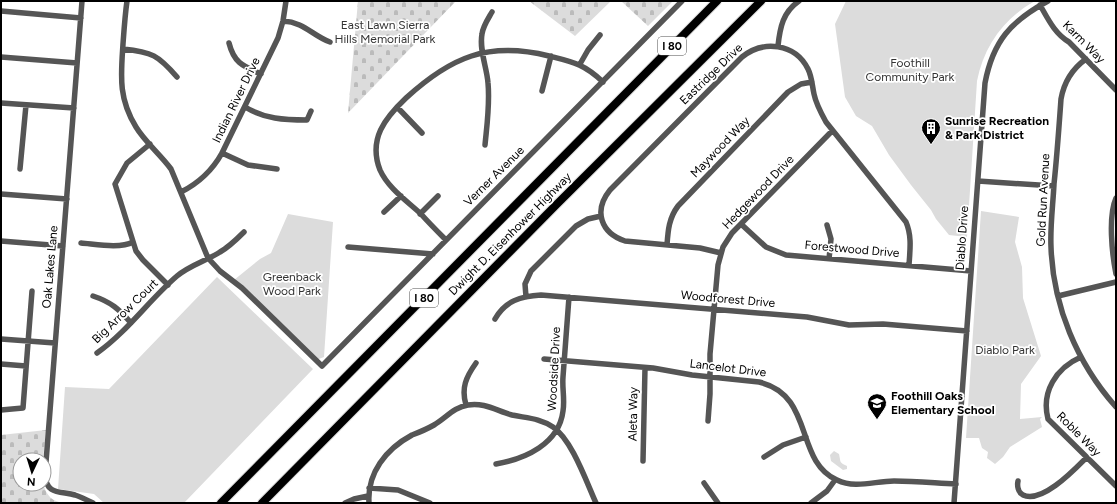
<svg xmlns="http://www.w3.org/2000/svg" width="1117" height="504" font-family="Figtree,sans-serif">
	<defs>
		<pattern id="cemetery-stones" width="16" height="16" patternUnits="userSpaceOnUse"><rect width="16" height="16" fill="#dcdcdc"/><path d="M2 7V4a2 2 0 0 1 4 0v3zM10 15v-3a2 2 0 0 1 4 0v3z" fill="#bbb"/></pattern>
	</defs>
	<rect width="100%" height="100%" fill="#fff"/>
	<!-- green -->
	<path fill="#dcdcdc" d="M846 1H1035C1004 18 984 46 977 81L967 237 949 235 936 219 931 210 911 185 889 155 872 126 856 116 845 97 835 24Z
		M981 211 1019 217 1015 242 1022 267 1023 298 1041 356 1021 384 1020 419 1042 417 1040 419 1042 427 1010 447 1003 457 995 464 987 458 988 452 982 448 979 438H966Z
		M288 214 333 222 324 357 316 360 234 280 260 259 271 253Z
		M217 277 313 369 184 503H104L94 494 58 489 65 387 109 389Z
		M834 451 839 454C841 463 839 462 847 466V469L843 470 831 461 830 455Z"/>
	<!-- cemetery -->
	<path fill="url(#cemetery-stones)" d="M358 1H456L348 113Z
		M529 1H611L575 36Z
		M621 1H673L648 26Z
		M46 430 43 460H20V484H43C47 496 52 502 65 503H1V435Z"/>
	<g fill="none" stroke-linecap="round" stroke-linejoin="round">
		<!-- highway casing -->
		<g stroke="#dbdbdb" stroke-width="10">
			<path id="highway" d="M221 503 717 1
				M262 503 556 205 761 1"/>
		</g>
		<!-- minor -->
		<path stroke="#555" stroke-width="5.5" d="M82 1 45 475C46 495 61 491 75 495 81 497 87 500 93 503
			M127 1C125 15 124 30 123 44 121 75 118 98 136 127 145 142 160 154 171 169L208 258 220 271 242 288 322 366 682 1
			M1040 5C1048 19 1055 34 1069 42L1116 90
			M1 11 81 18
			M283 21C304 22 313 36 330 42
			M229 43C234 63 243 66 261 74
			M778 46C780 27 783 12 799 1
			M123 49C152 52 158 55 177 77
			M1 57 77 63
			M1086 59C1072 69 1064 82 1061 99 1059 127 1057 156 1054 184 1053 205 1050 226 1051 247 1053 306 1077 363 1116 407
			M580 64 588 50 600 35
			M542 91 551 56
			M1 103 74 108
			M245 107C265 119 284 120 307 120L311 111
			M397 107 422 133
			M150 144 127 163 115 184 136 251 143 260 168 285
			M485 145C487 124 490 104 488 83 487 68 479 50 482 34 483 26 488 19 492 12
			M222 153 248 165 277 169
			M20 169 26 105
			M978 181 1054 186
			M181 192C199 183 212 171 222 153L278 38 283 21 286 1
			M1 194 67 199
			M1116 198C1108 216 1112 254 1116 274
			M384 212 401 196
			M420 214 438 196
			M741 224 766 247 786 255 971 271
			M827 225 831 239 829 259
			M446 240C438 232 429 223 421 214 407 201 388 188 380 170 368 139 385 118 406 98 451 57 488 41 549 56 573 62 584 64 603 82
			M1 241 63 246
			M81 243C95 244 120 249 133 242
			M667 245C668 230 669 218 678 206L788 92 801 84 812 82
			M348 247 433 254
			M721 253 700 248 625 241C601 233 593 211 610 190L742 57C763 40 795 43 808 69 812 77 812 85 814 94 816 104 821 113 826 122L906 222C912 236 910 250 909 265
			M93 296C111 302 119 309 131 323
			M1058 296 1116 282
			M526 297 525 284 531 271 576 226 588 219 601 216
			M495 319C505 301 521 296 541 295L807 317 849 325 883 324 967 331
			M1 339 55 343
			M97 353C128 331 149 300 177 276 190 265 206 261 220 252 229 247 237 239 244 232
			M1081 357C1056 368 1041 392 1048 419L1116 486
			M544 359 653 368 692 375 759 382C815 395 794 461 837 480 855 489 875 481 894 481 915 481 935 483 956 484
			M1 364 26 366
			M466 405C461 388 466 377 476 363
			M1 410 23 408 32 291
			M708 421 710 394V354L718 265 723 247 732 233 832 131
			M764 457 783 445 806 437
			M643 461 645 368
			M496 464C525 459 559 444 563 411 565 400 562 388 563 377 565 350 567 324 569 297
			M1018 481C1017 486 1018 492 1023 495 1042 504 1075 469 1086 458
			M704 483 718 503
			M369 488 398 490 430 503
			M345 503 354 499 368 496
			M369 503C367 473 386 449 412 435 420 432 427 429 434 425 446 418 454 407 468 405 484 402 497 411 512 415 526 418 540 418 553 427 572 440 586 481 596 503
			M811 503 827 491 835 480
			M954 503 985 83C993 41 1011 21 1048 1"/>
		<!-- highway -->
		<use href="#highway" stroke="#000" stroke-width="8"/>
	</g>
	<!-- icons -->
	<defs>
		<g id="building-pin" transform="scale(1)"><path d="M0 17L-7.5 6A9.5 9.5 0 1 1 7.5 6Z" fill="#000" stroke="#fff"/><path d="M-4-6H4V6H1V3H-1V6H-4ZM-2.5-4.3h1.7v1.8h-1.7ZM.8-4.3h1.7v1.8H.8ZM-2.5-1h1.7V.8h-1.7ZM.8-1h1.7V.8H.8Z" fill="#fff"/></g>
		<g id="school-pin" transform="scale(1)"><path d="M0 17L-7.5 6A9.5 9.5 0 1 1 7.5 6Z" fill="#000" stroke="#fff"/><path d="M0-5L7-2L0 1L-7-2ZM-4 1L0 2.5L4 1V4Q0 6-4 4Z" fill="#fff"/></g>
	</defs>
	<g fill-rule="evenodd">
		<use href="#building-pin" x="931" y="128"/>
		<use href="#school-pin" x="877" y="403"/>
	</g>
	<g text-anchor="middle" dominant-baseline="central" stroke-width="3.5" stroke-linejoin="round" paint-order="stroke">
		<!-- shield labels -->
		<g fill="#fff" stroke="#4c4c4c" stroke-width="1">
			<rect x="658" y="37" width="28" height="18" rx="3"/>
			<rect x="410" y="289" width="28" height="18" rx="3"/>
		</g>
		<g font-size="11" font-weight="bold" fill="#000">
			<text x="672" y="46">I 80</text>
			<text x="424" y="298">I 80</text>
		</g>
		<!-- park labels -->
		<g font-size="12" fill="#333" stroke="#fff">
			<text x="385" y="25">East Lawn Sierra<tspan x="385" dy="14">Hills Memorial Park</tspan></text>
			<text x="910" y="63">Foothill<tspan x="910" dy="14">Community Park</tspan></text>
			<text x="292" y="277">Greenback<tspan x="292" dy="14">Wood Park</tspan></text>
			<text x="1005" y="350">Diablo Park</text>
		</g>
		<!-- street labels -->
		<g font-size="12" fill="#000" stroke="#fff">
			<text transform="translate(1084 42) rotate(45)">Karm Way</text>
			<text transform="translate(711 74) rotate(-44)">Eastridge Drive</text>
			<text transform="translate(236 100) rotate(-64)">Indian River Drive</text>
			<text transform="translate(720 147) rotate(-46)">Maywood Way</text>
			<text transform="translate(494 176) rotate(-45)">Verner Avenue</text>
			<text transform="translate(758 192) rotate(-46)">Hedgewood Drive</text>
			<text transform="translate(1043 200) rotate(-87)">Gold Run Avenue</text>
			<text transform="translate(510 234) rotate(-45)">Dwight D. Eisenhower Highway</text>
			<text transform="translate(962 238) rotate(-86)">Diablo Drive</text>
			<text transform="translate(852 249) rotate(5)">Forestwood Drive</text>
			<text transform="translate(50 267) rotate(-85)">Oak Lakes Lane</text>
			<text transform="translate(728 299) rotate(5)">Woodforest Drive</text>
			<text transform="translate(125 311) rotate(-44)">Big Arrow Court</text>
			<text transform="translate(728 368) rotate(7)">Lancelot Drive</text>
			<text transform="translate(554 369) rotate(-87)">Woodside Drive</text>
			<text transform="translate(633 414) rotate(-89)">Aleta Way</text>
			<text transform="translate(1079 434) rotate(45)">Roble Way</text>
		</g>
		<!-- poi labels -->
		<g font-size="12" font-weight="bold" fill="#000" stroke="#fff" text-anchor="start">
			<text x="945" y="121">Sunrise Recreation<tspan x="945" dy="14">&amp; Park District</tspan></text>
			<text x="891" y="396">Foothill Oaks<tspan x="891" dy="14">Elementary School</tspan></text>
		</g>
	</g>
	<!-- border -->
	<rect width="1117" height="504" fill="none" stroke="#000000" stroke-width="4"/>
	<!-- north arrow -->
	<g transform="translate(32 472) rotate(184)"><circle r="19" fill="#ffffff" stroke="#999999"/>
	<path d="M0-3L7 15L0 10L-7 15Z" fill="#000000"/>
	<text y="-6" font-size="11" font-weight="bold" text-anchor="middle" fill="#000000">N</text>
	</g>
</svg>
